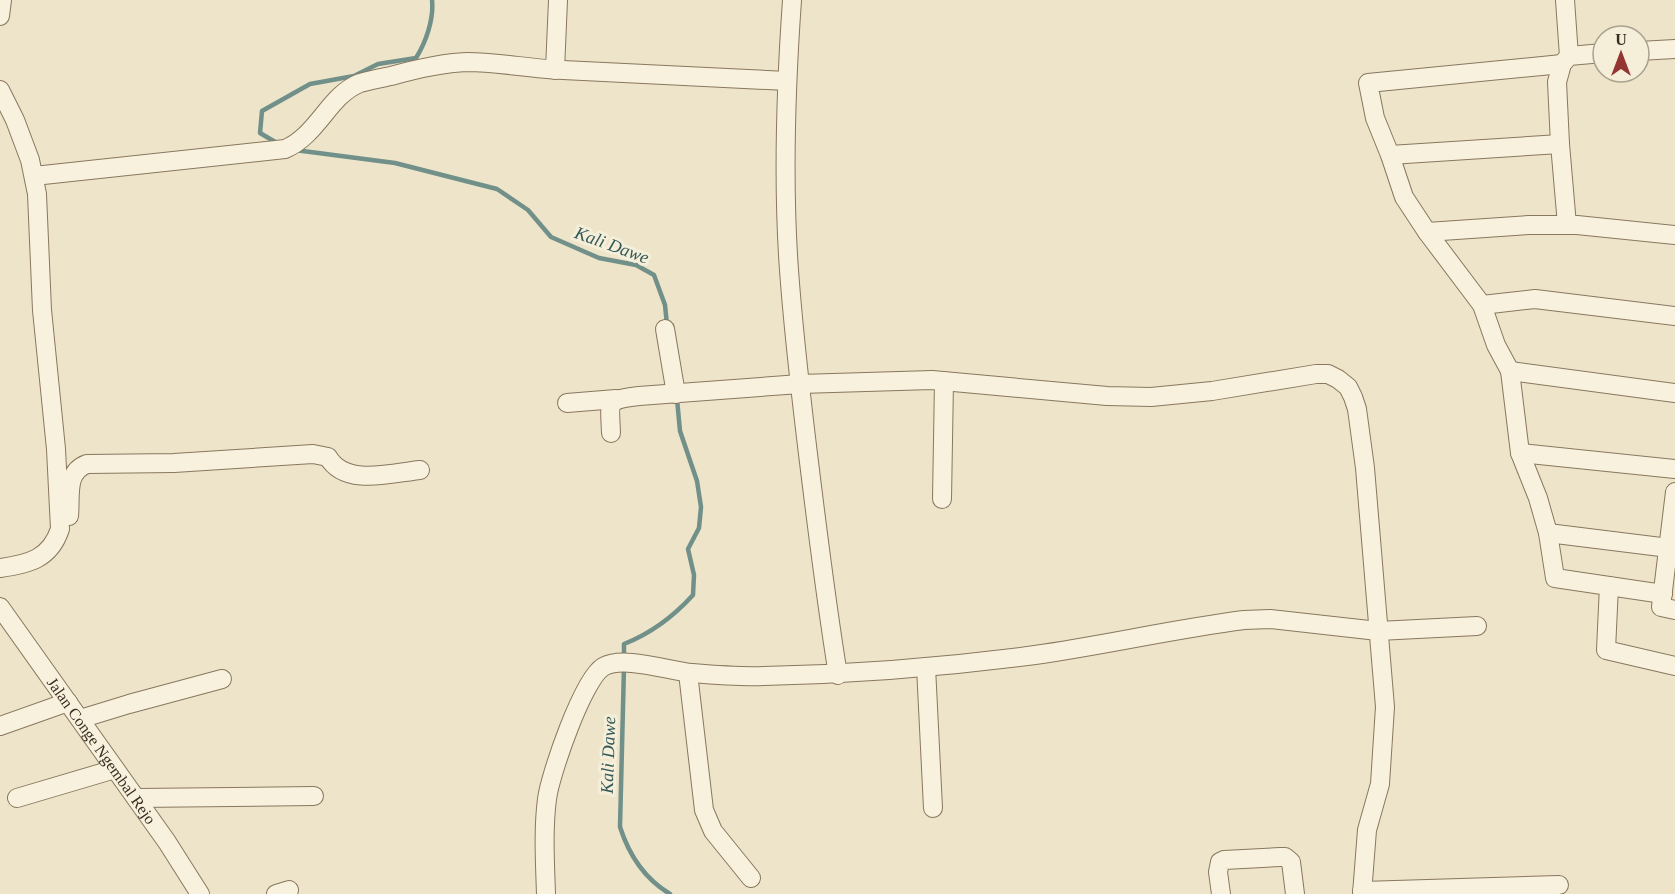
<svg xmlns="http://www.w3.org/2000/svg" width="1675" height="894" font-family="Georgia,serif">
	<rect width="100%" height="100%" fill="#ede4c9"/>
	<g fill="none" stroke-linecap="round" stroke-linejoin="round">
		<!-- stream -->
		<path stroke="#709089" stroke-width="4.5" d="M277 143 260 133 262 111 310 84 354 76 378 64 416 58C426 42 434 19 432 0
			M295 150 395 163 497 189 528 210 551 237 599 258 636 265 654 275 665 305 667 325
			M624 659V644C652 633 673 617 693 595L694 575 688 549 699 528 701 507 697 481 680 431 677 399
			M624 667 620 827C629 855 645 879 670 894"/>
		<!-- minor casing -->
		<g stroke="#89775f" stroke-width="20">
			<g id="minor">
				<path d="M792 0C786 85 783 170 788 255 792 321 800 388 808 454 817 528 826 601 838 675"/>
				<path d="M1565 0 1569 56"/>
				<path d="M0 16 2 0"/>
				<path d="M1639 51 1675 49"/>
				<path d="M1562 64 1368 83 1375 118 1390 155 1404 197 1427 232 1482 305 1496 345 1510 371 1520 453 1538 498 1548 533 1555 578 1663 594"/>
				<path d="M555 70 558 0"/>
				<path d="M0 90 15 120 30 160 37 194 42 310 56 449 60 529C50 559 29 564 0 568"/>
				<path d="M1390 155 1560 144"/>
				<path d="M34 176 285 149C318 135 329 95 360 83 370 80 381 78 391 76 416 69 441 63 467 62 499 62 531 69 563 70 637 74 712 77 787 81"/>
				<path d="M1567 225 1560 144 1557 82 1562 64 1569 56 1603 53"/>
				<path d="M1427 232 1529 225H1577L1675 235"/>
				<path d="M1482 305 1535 299 1675 316"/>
				<path d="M665 329 676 394"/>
				<path d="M1510 371 1675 393"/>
				<path d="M567 403 616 399"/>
				<path d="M611 433C610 402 605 400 639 396L800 384 932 380 1107 396 1151 397 1212 391 1316 374H1328L1338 379 1348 387 1353 397 1357 409 1365 468 1385 707 1380 784 1367 830 1362 894"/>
				<path d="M1520 453 1675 469"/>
				<path d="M1675 492 1661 607 1675 610"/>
				<path d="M942 499 944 381"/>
				<path d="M69 516C71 496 65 472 87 464L174 463 313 454 328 457C345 487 392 473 420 470"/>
				<path d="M1548 533 1669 548"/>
				<path d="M1609 586 1606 650 1675 666"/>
				<path id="s1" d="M0 607 167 842 200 894"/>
				<path d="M926 667 933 808"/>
				<path d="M688 673 704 810 713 831 751 878"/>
				<path d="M80 719 129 704 222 679"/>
				<path d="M0 726 68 702"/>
				<path d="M17 798 115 769"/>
				<path d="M136 798 314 796"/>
				<path d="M1362 891 1559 885"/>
				<path d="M276 894 289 890"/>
				<path d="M546 894C545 863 543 830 547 799 550 775 583 679 603 667 623 655 669 671 692 673 716 675 740 677 764 676 855 674 945 667 1035 655 1105 645 1174 629 1244 620L1270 619 1378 631 1477 626"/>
				<path d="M1221 894 1218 872 1220 862 1224 860 1280 857H1285L1291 862 1295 894"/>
			</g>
		</g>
		<!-- minor -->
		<use href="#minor" stroke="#f8f1dd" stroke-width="18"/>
	</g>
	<g text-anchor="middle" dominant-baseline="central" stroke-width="6" stroke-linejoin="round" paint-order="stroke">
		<!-- street labels -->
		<g font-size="16" fill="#3a2e21" stroke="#f5eed9">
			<text stroke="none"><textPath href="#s1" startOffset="176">Jalan Conge Ngembal Rejo</textPath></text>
		</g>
		<!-- water labels -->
		<g font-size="18" font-style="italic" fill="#325958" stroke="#f5eed9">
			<text transform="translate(612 245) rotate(20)">Kali Dawe</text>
			<text transform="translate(608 755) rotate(-88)">Kali Dawe</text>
		</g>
	</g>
	<!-- north arrow -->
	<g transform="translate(1621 54)"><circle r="28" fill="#f5eed9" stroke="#aaa18f" stroke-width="1.5"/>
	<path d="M0-4.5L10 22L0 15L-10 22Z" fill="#953531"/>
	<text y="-9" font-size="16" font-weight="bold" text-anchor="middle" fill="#3a2e21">U</text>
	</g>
</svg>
